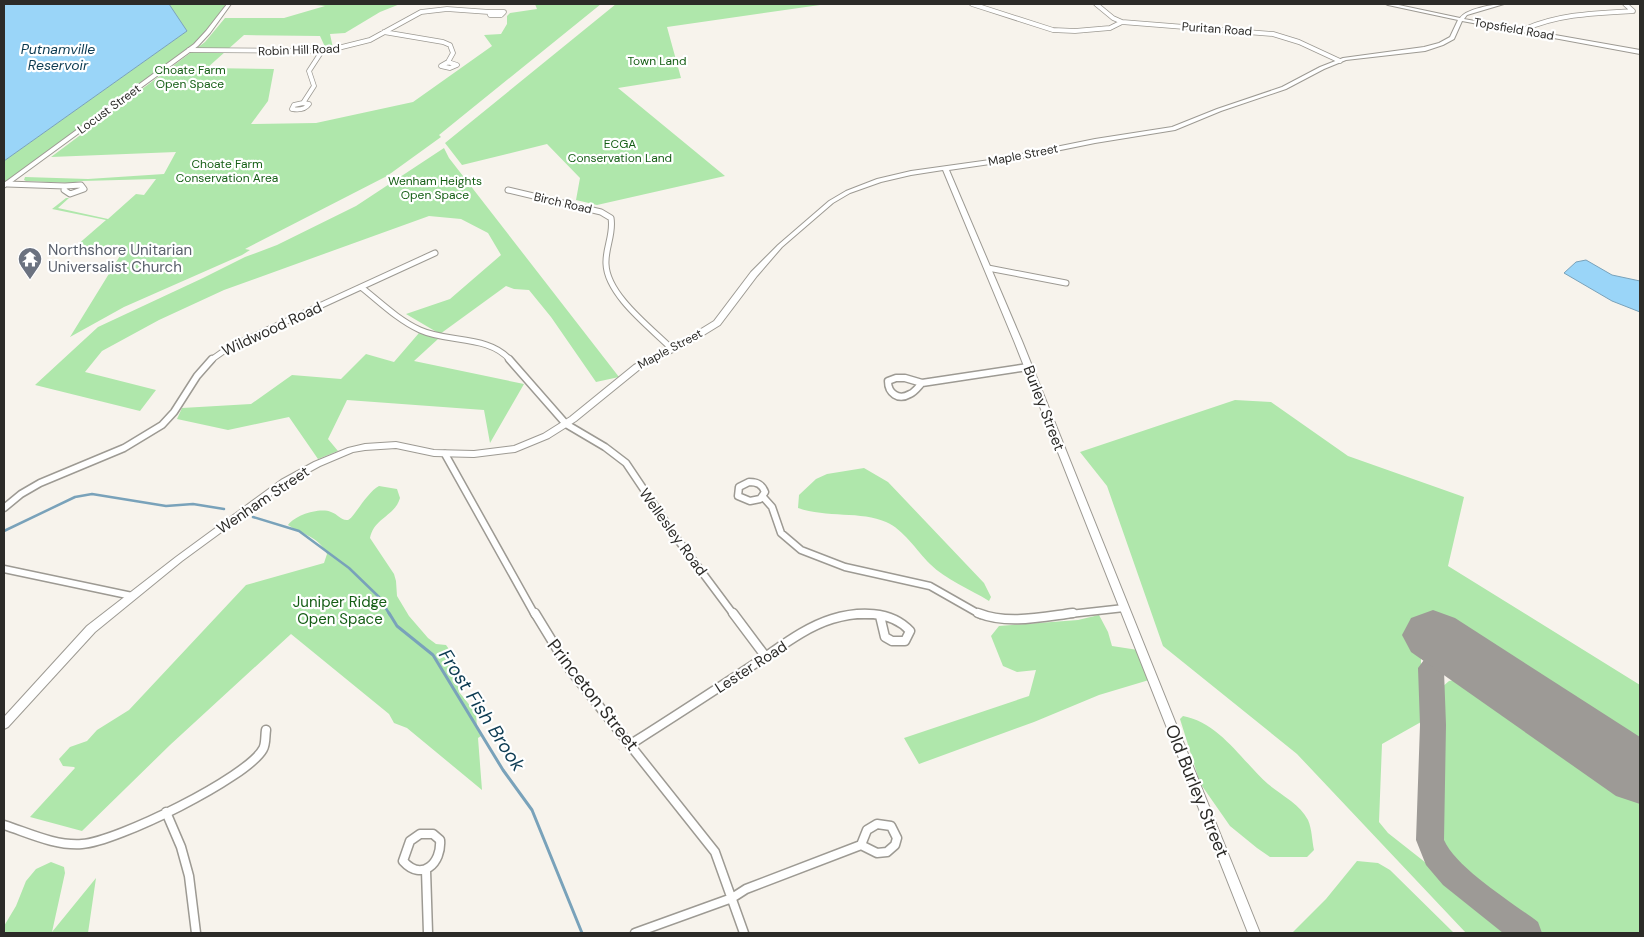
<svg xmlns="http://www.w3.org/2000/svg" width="1644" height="937" font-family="'DM Sans',sans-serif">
	<rect width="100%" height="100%" fill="#f7f3ec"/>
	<!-- green -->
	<path fill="#afe7ab" d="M169 4H226L203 35 188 50 4 183V161L187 31Z
		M318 4H400L380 12 345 33 330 34 333 48 326 49 320 36 244 35 207 68 274 69 268 101 251 124 316 123 413 102 492 46 484 35 501 34 507 24V16L510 13 537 9 535 4H601L439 135 441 137 387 176 245 249 250 250 242 255 124 307 70 337 123 251 76 246 106 220 52 209 66 198H69L58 208 108 219 136 194 144 195 156 179 82 181 69 183 26 181 24 180 25 177 88 179 164 174 176 152 51 157 205 42 225 18H284L325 6 316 5Z
		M616 4H827L667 27 681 78 618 88 725 176 597 205 576 200 580 178 547 144 462 165 445 143Z
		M444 148 449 158 619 377 596 382 551 317 529 290 514 289 506 286 440 334 406 314 450 299 501 255 488 233 461 219 429 216 224 290 159 320 102 351 85 372 156 390 140 411 35 385 98 327 203 278 245 257 277 245 356 206Z
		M419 333 438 339 414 361 524 384 490 443 484 410 347 400 328 439 338 451 318 459 289 417 228 430 177 419 182 408 251 404 292 375 341 379 366 354 394 362Z
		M1235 400 1271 402 1348 456 1464 497 1448 566 1640 685V754L1443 625 1421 647V722L1382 744 1379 822 1388 833 1515 933H1466L1297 754 1163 646 1107 486 1080 452Z
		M864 468 888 482 984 583 991 597 989 601C970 589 946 580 930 564 917 551 903 529 886 522 862 511 826 518 798 508L799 495 816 479 827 474Z
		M379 486 397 489 400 498C395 516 374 518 370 538L394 574 396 581 397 596 409 616 428 638 436 644 446 645 451 652 456 664 459 692 476 713 477 728 481 736 478 738 482 790 407 728 394 723 389 714 291 634 170 745 82 831 30 817 75 768 74 767 63 766 59 759 70 747 87 741 97 730 129 710 246 585 324 563 327 554C318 536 303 535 288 525 295 515 320 507 331 512 338 514 341 521 348 520 353 519 367 492 379 486Z
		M1099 615 1108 632 1112 646 1138 650 1149 680 1099 695 1034 722 919 764 904 738 1029 696 1036 670 1017 672 1003 666 991 636 999 626 1078 620Z
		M1459 679 1475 683 1640 794V933H1541L1451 863 1442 847 1441 688 1449 681Z
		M1183 716C1220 723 1242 761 1268 784 1281 795 1300 804 1308 820 1312 829 1312 841 1314 850L1307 857H1270L1257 848 1230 826 1200 783 1180 719Z
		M1357 861 1378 863 1390 870 1454 933H1292L1326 899Z
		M51 862 64 867 65 873 52 932 96 878 88 933H4V926L16 906 26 881 36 869Z"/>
	<!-- water -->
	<path fill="#9ad5f8" stroke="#79a2ba" d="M4 4H169L187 31 4 161Z
		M1586 260 1612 275 1640 281V312L1612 301 1564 273 1576 262Z"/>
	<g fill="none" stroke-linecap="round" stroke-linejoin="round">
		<!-- stream-far1 -->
		<path stroke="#79a2ba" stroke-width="2.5" d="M253 517 299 531 349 568 379 597 390 615
			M4 531 75 497 92 494 166 506 193 504 224 509"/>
		<!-- stream -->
		<path stroke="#79a2ba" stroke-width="3" d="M389 613 397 626 433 655 503 770 532 810 582 933"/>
		<!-- taxiway -->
		<path fill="#9d9a96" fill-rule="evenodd" d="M1441 646 1478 653 1482 660 1478 667 1469 670 1447 667 1444 671 1446 725 1444 840C1456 868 1513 903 1538 922L1542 933H1503L1443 885 1426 865 1416 840 1420 725 1418 668 1432 649Z"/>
		<!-- runway -->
		<path fill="#9d9a96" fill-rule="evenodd" d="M1433 610 1455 618 1640 737V804L1616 796 1411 652 1402 635 1411 618Z"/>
		<!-- minor-far3 casing -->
		<g stroke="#9d9a93" stroke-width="5.5">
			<path id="minor-far3" d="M972 4 1053 30 1075 31 1110 28 1122 22
				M1096 4 1113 18 1122 22 1273 34 1299 42 1340 61
				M489 12H504L501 15H490Z
				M1523 30C1557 14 1596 13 1633 11L1625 4
				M384 32 443 42 450 45 453 53 448 62
				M189 50 326 51 370 40 421 12 447 9 489 12
				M448 62 457 65 450 68 441 66Z
				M303 103 309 104C305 110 298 110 292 109L294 105Z
				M303 103 314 86 309 71 322 51"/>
		</g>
		<!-- minor-far2 casing -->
		<g stroke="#9d9a93" stroke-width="7">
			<path id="minor-far2" d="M7 184 65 186
				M81 185 84 189 70 194 64 190 65 186Z
				M508 190 601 212 611 218C614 234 605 248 606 264 607 295 651 328 671 348
				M988 268 1066 283
				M361 287C380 302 398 320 420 330 448 343 489 335 510 360
				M211 360 228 348 435 253"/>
		</g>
		<!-- minor-far1 casing -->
		<g stroke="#9d9a93" stroke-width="9">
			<path id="minor-far1" d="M509 359 566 424 605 447 626 463 675 536 734 615
				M896 378H905L922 383C918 387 915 392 910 394 898 401 888 393 888 381Z
				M922 383 1028 367
				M445 454 535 615
				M749 482C757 482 762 484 765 492L760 499 750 501 738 496 739 487Z
				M763 497 772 507 781 533 801 550 845 567 930 586 981 615
				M4 508 21 494 40 483 124 448 162 425 174 412 197 376 212 359
				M4 569 132 596
				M853 615H878
				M1061 615 1124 608"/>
		</g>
		<!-- minor casing -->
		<g stroke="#9d9a93" stroke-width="11">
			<path id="minor" d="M535 613 568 667 715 852 744 933
				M733 613 766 657
				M978 613C1008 625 1042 617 1073 613
				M631 744C672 718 712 692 753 665 778 649 803 628 832 619 858 611 891 610 910 631L905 641H892L885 637 880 616
				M166 812 181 847 189 876 196 933
				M877 824 891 826 897 838 895 845 887 852 877 853 861 845 867 830Z
				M4 825C29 833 55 846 82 844 116 842 247 778 263 749 266 744 265 736 266 730
				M420 834H433L440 840C442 863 422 882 403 861L410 841Z
				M426 870 428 933
				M635 933 732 898 746 889 861 845"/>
		</g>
		<!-- secondary casing -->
		<g stroke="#9d9a93" stroke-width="2">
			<path id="secondary" d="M227 4H231L210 33 198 46 4 188V183L194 44 206 31Z
				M1386 4H1394L1460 18C1466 9 1493 4 1504 4L1467 15 1464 19 1640 50V54L1462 21 1454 39 1443 45 1425 51 1346 60 1324 69 1286 89 1221 111 1175 130 1095 143 997 163 949 170 1022 341 1260 933H1248L1014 341 943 170 911 175 881 182 850 193 833 203 782 247 757 276 720 325 694 341 640 369 576 421 549 438 515 452 474 457 434 456 396 448 365 450 353 452 320 466 287 484 182 561 95 632 8 727 4 729V717L87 626 176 557 281 480 314 462 348 448 365 444 396 442 434 450 474 451 514 446 543 434 570 417 634 365 688 337 714 321 751 272 778 245 829 201 846 191 877 179 911 171 997 159 1095 139 1172 127 1217 109 1282 87 1320 67 1343 58 1424 47 1439 43 1450 37 1458 20 1388 5Z"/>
		</g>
		<!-- minor-far3 -->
		<use href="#minor-far3" stroke="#fff" stroke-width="4"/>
		<!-- minor-far2 -->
		<use href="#minor-far2" stroke="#fff" stroke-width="5"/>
		<!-- minor-far1 -->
		<use href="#minor-far1" stroke="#fff" stroke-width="6"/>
		<!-- minor -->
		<use href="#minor" stroke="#fff" stroke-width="8"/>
		<!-- secondary -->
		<use href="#secondary" fill="#fff" fill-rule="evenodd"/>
	</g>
	<!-- icons -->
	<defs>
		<g id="temple-pin" transform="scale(1.25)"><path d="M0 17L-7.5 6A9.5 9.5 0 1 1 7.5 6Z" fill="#6b7280" stroke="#fff"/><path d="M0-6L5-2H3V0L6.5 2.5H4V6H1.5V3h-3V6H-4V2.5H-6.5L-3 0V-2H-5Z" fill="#fff"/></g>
	</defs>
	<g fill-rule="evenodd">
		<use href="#temple-pin" x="30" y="259"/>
	</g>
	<g text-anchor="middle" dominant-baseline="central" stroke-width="4.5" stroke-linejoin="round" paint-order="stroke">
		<!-- far-street labels -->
		<g font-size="12" fill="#2c2b28" stroke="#fff">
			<text transform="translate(1217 29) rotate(4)">Puritan Road</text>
			<text transform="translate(1514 29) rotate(10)">Topsfield Road</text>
			<text transform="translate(299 50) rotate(-2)">Robin Hill Road</text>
			<text transform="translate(109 109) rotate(-36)">Locust Street</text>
			<text transform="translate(1023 155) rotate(-11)">Maple Street</text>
			<text transform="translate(563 203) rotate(13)">Birch Road</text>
			<text transform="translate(670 349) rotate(-28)">Maple Street</text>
		</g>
		<!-- far-park labels -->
		<g font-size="12" fill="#155e15" stroke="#fff">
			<text x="657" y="61">Town Land</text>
			<text x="190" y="70">Choate Farm<tspan x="190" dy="14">Open Space</tspan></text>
			<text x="620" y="144">ECGA<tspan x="620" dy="14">Conservation Land</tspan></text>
			<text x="227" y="164">Choate Farm<tspan x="227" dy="14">Conservation Area</tspan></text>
			<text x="435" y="181">Wenham Heights<tspan x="435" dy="14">Open Space</tspan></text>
		</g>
		<!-- far-water labels -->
		<g font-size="14" font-style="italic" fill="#0c3b52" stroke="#fff">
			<text x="58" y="49">Putnamville<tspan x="58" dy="16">Reservoir</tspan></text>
		</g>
		<!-- worship labels -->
		<g font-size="15" fill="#5b616d" stroke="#fff" text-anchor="start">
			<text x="48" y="250">Northshore Unitarian<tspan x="48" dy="17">Universalist Church</tspan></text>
		</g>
		<!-- street labels -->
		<g font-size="15" fill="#2c2b28" stroke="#fff">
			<text transform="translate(272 329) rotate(-25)">Wildwood Road</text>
			<text transform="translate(1044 408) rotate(69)">Burley Street</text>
			<text transform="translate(263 500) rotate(-34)">Wenham Street</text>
			<text transform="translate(673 532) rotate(54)">Wellesley Road</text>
			<text transform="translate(751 667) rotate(-33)">Lester Road</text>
		</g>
		<!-- park labels -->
		<g font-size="15" fill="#155e15" stroke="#fff">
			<text x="340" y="602">Juniper Ridge<tspan x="340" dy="17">Open Space</tspan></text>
		</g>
		<!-- near-street labels -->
		<g font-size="18" fill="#2c2b28" stroke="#fff">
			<text transform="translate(593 695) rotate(52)">Princeton Street</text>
			<text transform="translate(1197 791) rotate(68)">Old Burley Street</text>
		</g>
		<!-- near-water labels -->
		<g font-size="19" font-style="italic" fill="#0c3b52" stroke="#fff">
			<text transform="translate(482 710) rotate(57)">Frost Fish Brook</text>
		</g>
	</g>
	<!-- border -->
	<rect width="1644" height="937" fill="none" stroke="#2c2b28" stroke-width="10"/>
</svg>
